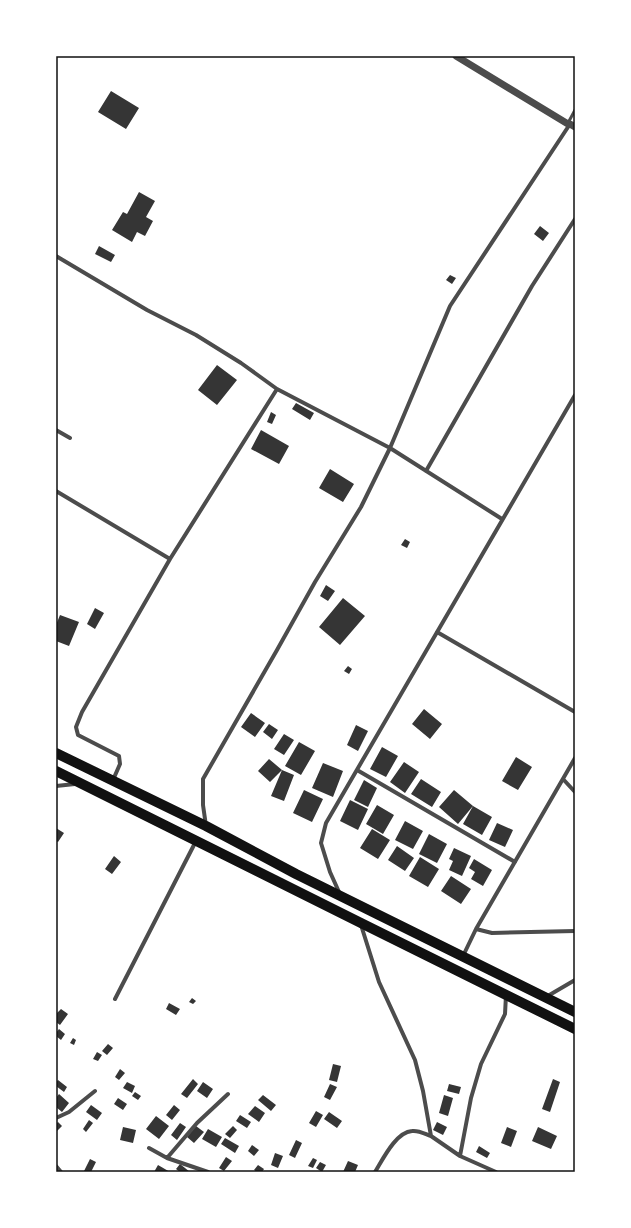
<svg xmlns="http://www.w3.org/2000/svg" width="631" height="1228" font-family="Rubik,sans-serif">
	<rect width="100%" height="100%" fill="#fff"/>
	<!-- building -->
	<path fill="#353535" d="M111 91 139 108 126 129 98 112Z
		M139 192 155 201 146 217 153 221 145 236 137 232 132 242 112 230 123 212 127 214Z
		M540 226 549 233 543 241 534 234Z
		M99 246 115 255 111 262 95 254Z
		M450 275 456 278 452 284 446 280Z
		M217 365 237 380 217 405 198 390Z
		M296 403 314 413 310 420 292 409Z
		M271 412 276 415 272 424 267 422Z
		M261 430 289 446 279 464 251 449Z
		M330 469 354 484 343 502 319 488Z
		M405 539 410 542 407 548 401 545Z
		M326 585 335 591 328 601 320 596Z
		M343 598 365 616 340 645 319 627Z
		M95 608 104 613 95 629 87 624Z
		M60 615 79 622 69 646 56 641V625Z
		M348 666 352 669 349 674 344 671Z
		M424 709 442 724 430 739 412 724Z
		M251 713 265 723 255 737 241 727Z
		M269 724 278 730 272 739 263 732Z
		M356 725 368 731 358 751 347 745Z
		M284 734 294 740 284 755 274 749Z
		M299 742 315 751 301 775 285 766Z
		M382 747 398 756 386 777 370 769Z
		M516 757 532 767 518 790 502 781Z
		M269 759 282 770 270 782 258 771Z
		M404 762 419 772 405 793 390 782Z
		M323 763 343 771 333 797 312 788Z
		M282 770 294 775 284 801 271 796Z
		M421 779 441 792 432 807 411 794Z
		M364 780 377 788 368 807 354 800Z
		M304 790 323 799 312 822 293 813Z
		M454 790 473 806 458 824 439 807Z
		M350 800 368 809 358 830 340 821Z
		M377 805 394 815 383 834 366 824Z
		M473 806 492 817 482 835 463 824Z
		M405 821 423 831 413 849 395 840Z
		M497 823 513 830 505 847 489 840Z
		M56 828 64 833 58 842 56 841Z
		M372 829 390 840 378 859 360 848Z
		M429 834 447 844 437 863 419 854Z
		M397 846 414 858 405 871 388 860Z
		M454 848 471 856 462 876 449 870 453 861 449 859Z
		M114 856 121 862 112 874 105 869Z
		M420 857 439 869 428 887 409 876Z
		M474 859 492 870 483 886 471 879 475 872 469 868Z
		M451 876 471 889 461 904 441 891Z
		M192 998 196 1001 193 1004 189 1002Z
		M169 1003 180 1009 176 1015 166 1009Z
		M61 1009 68 1014 60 1025 56 1022V1014Z
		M59 1029 65 1034 61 1040 56 1036V1033Z
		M73 1038 76 1040 74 1045 70 1043Z
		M108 1044 113 1048 107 1055 102 1051Z
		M97 1052 102 1055 98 1061 93 1059Z
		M333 1064 341 1066 337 1082 329 1080Z
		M120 1069 125 1073 119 1080 115 1077Z
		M193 1079 198 1084 187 1098 181 1094Z
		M553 1079 560 1082 550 1112 542 1109Z
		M58 1080 67 1087 64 1092 56 1086V1083Z
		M127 1082 135 1086 132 1093 123 1088Z
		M203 1082 213 1089 207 1098 197 1091Z
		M330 1084 337 1087 330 1100 324 1097Z
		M449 1084 461 1087 459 1094 447 1091Z
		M135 1092 141 1096 138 1100 132 1096Z
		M59 1094 69 1103 62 1112 56 1107V1098Z
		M263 1095 276 1105 271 1111 258 1100Z
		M444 1095 453 1098 448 1116 439 1113Z
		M118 1098 127 1104 123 1110 114 1104Z
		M91 1105 102 1113 97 1120 86 1112Z
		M174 1105 180 1110 172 1120 166 1115Z
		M255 1106 265 1113 259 1122 248 1114Z
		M316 1111 323 1115 316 1127 309 1123Z
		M329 1112 342 1121 337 1128 324 1119Z
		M240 1115 251 1122 247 1128 236 1121Z
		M156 1116 169 1126 159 1139 146 1129Z
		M89 1120 93 1123 86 1132 83 1129Z
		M58 1122 62 1126 56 1132V1124Z
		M437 1122 447 1127 443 1135 433 1130Z
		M180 1123 186 1127 177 1140 171 1135Z
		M196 1126 204 1132 194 1143 187 1137Z
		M233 1126 237 1130 230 1138 225 1134Z
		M123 1127 136 1130 133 1143 120 1140Z
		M507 1127 517 1131 511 1147 501 1143Z
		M538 1127 557 1136 551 1149 532 1141Z
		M208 1129 222 1137 216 1147 202 1139Z
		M225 1138 239 1146 235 1153 221 1144Z
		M296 1140 302 1143 295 1158 289 1155Z
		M252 1145 259 1150 254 1156 248 1151Z
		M479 1146 490 1153 487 1158 476 1152Z
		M275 1153 283 1156 278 1168 271 1165Z
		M226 1157 232 1161 224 1171 219 1168Z
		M313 1158 317 1160 313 1168 308 1166Z
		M90 1159 96 1162 91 1172H87L84 1171Z
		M348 1161 358 1165 355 1172H343Z
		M320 1162 326 1165 322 1172 316 1168Z
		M180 1164 190 1172H180L176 1169Z
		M158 1165 170 1172H154Z
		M258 1165 264 1169 262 1172H257L254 1170Z"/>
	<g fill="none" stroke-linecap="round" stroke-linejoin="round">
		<!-- service -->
		<path stroke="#4c4c4c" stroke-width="3" d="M568 123 575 110"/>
		<!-- minor -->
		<path stroke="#4c4c4c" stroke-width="4" d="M56 256 147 310 196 335 241 363 277 389 390 448 502 519
			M56 430 70 438
			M426 471 532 286 575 219
			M56 491 170 559
			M437 632 575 712
			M357 770 515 862
			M563 779 575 792
			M113 780 120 764 119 756 78 735 76 727 82 712 170 559 277 389
			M56 786 75 784
			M206 826 203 805V779L277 650 315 582 361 507 390 448 450 306 570 124
			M339 892 330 872 321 843 326 823 575 395
			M361 925 379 982 415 1060 423 1091 431 1136 460 1156 496 1172
			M476 929 492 933 575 931
			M463 956 476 929 575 758
			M546 997 575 980
			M115 999 196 841
			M56 1118 69 1112 95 1091
			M149 1148 167 1158 208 1172
			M460 1156 471 1098 481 1064 505 1014 506 995
			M167 1158 197 1123 228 1094
			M56 1166 61 1172
			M375 1172C383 1159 396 1132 412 1131 419 1130 425 1134 431 1136"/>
		<!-- tertiary -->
		<path stroke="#4c4c4c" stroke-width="7" d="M456 56 568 124H570L575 127"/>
		<!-- primary -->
		<path stroke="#111" stroke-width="10" d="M56 753 206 826 296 874 575 1012
			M56 771 361 923 575 1029"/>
	</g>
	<!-- border -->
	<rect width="631" height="1228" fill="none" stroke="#ffffff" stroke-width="114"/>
	<rect x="57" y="57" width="517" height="1114" fill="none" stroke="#111" stroke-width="1.5"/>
</svg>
